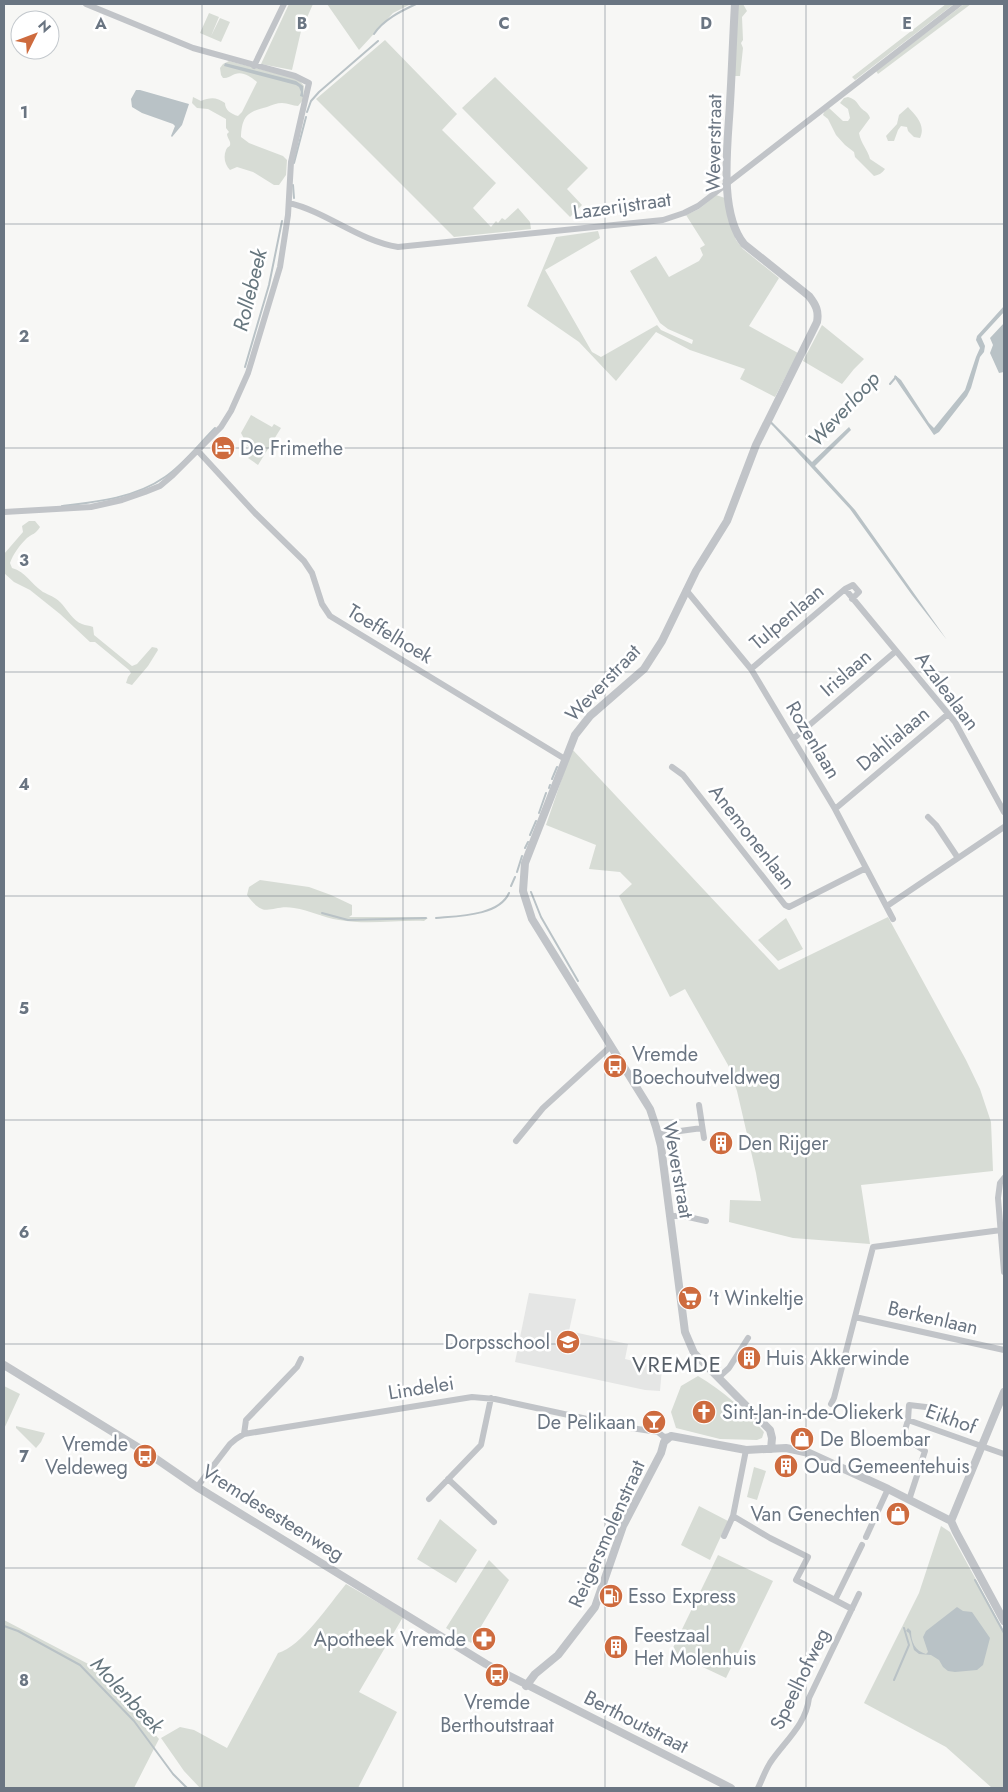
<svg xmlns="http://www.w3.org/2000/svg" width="1008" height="1792" font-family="Jost,sans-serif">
	<rect width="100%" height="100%" fill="#f7f7f5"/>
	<!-- built -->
	<path fill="#e5e6e5" d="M529 1293 576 1299 569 1331 628 1344 625 1359 662 1368 660 1391 645 1390 515 1362Z"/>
	<!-- green -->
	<path fill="#d7dcd5" d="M289 4H313L301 31 292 70 261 64Z
		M327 4H411L393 13 359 50Z
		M737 4H743L747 11 742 17 743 40 741 43 743 48 740 76H734Z
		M946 4H954L855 80 852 77Z
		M964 4H971L878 74 876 71Z
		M209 13 219 17 211 36 220 18 230 22 221 42 200 33Z
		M385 40 457 114 442 130 496 183 473 208 491 227 496 221 498 223 502 218 505 220 518 208 530 222 531 229 454 237 316 99Z
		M229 61 298 79 304 86 303 100 298 106C293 106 288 103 282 103 277 103 272 105 267 107 247 112 242 116 241 137L249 143 283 156 287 160 286 175 279 185H274L253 172 237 167 230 170C225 165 223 157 226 150 228 145 231 148 230 142 229 139 227 137 227 134L229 132 226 128V119L208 109 197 108 192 103 193 97 201 101C210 97 217 97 225 103 225 110 231 114 238 116L242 112 257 82C251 77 243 71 235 74 230 76 229 78 223 78L221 75 220 68 223 64Z
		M495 77 588 168 567 189 582 205 570 217 462 108Z
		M848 97C857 100 856 102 861 108 865 112 868 112 870 118L859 133C861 144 868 150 870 159L885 169C882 173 879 175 874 176L855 157 854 152 845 145 836 135 828 119 823 115 825 110 829 108 843 121H848L850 118 848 109 840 103 844 98Z
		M908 107C916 116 926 125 920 138L914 137 908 131 907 127 901 126 898 130 894 141H888L886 136 897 124 899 115Z
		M716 195 725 198 736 240 743 249 779 278 749 326 798 353 775 397 740 379 745 369 690 350 656 332 616 381 579 342 527 306 556 237 598 231 600 238 545 270 592 352 601 357 657 325 661 330 692 344 693 340 668 329 660 323 630 271 656 256 669 277 699 261 703 255 700 248 705 245 686 215 699 209Z
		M822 325 864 359 854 369 842 384 803 361Z
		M251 415 272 427 274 424 281 428 258 465 248 458 252 454 241 433Z
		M29 521H35L40 527C36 534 32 534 27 538 20 545 13 554 10 563L12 568C26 572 31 584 43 592 49 595 55 597 60 602 67 609 73 621 82 624 86 626 89 625 93 627L94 635 132 666 137 664 152 647 157 648 158 650 148 666 132 685 126 683 128 677 131 673 129 670 95 642H90L60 614 30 590 14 582 4 573V554L23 532 22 526Z
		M572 749 779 970 888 917 966 1060 980 1089 991 1122 993 1171 861 1185 870 1244 793 1238 729 1222 730 1200 761 1201 756 1173 737 1091 728 1065 685 989 670 997 619 896 632 884 620 872 589 869 596 845 546 825Z
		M260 880 309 887 331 895 352 905V915L349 917H423L428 918 424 921C396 920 367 925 339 920 323 918 310 910 294 908 270 904 266 921 247 895L249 887Z
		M786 918 803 949 778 961 758 940Z
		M698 1376C723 1391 745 1410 764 1432L762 1438 757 1440 720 1439 676 1428 671 1412 681 1386Z
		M4 1386 20 1394 4 1429Z
		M16 1426 45 1433 41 1442 36 1448 16 1428Z
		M754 1467 766 1471 757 1500 747 1497Z
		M699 1506 728 1521 710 1560 681 1545Z
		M440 1519 477 1550 456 1583 417 1559Z
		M941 1526 950 1532 1004 1631V1788H992L946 1747 864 1703 919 1593Z
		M718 1555 773 1581 726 1678 671 1652Z
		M489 1560 509 1580 471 1643 446 1628Z
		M346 1584 403 1617 359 1692 397 1712 358 1788H200L184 1771 161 1738 180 1727 194 1730 227 1748 278 1653C300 1648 331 1602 346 1584Z
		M4 1620 96 1668 159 1739 134 1788H4Z"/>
	<!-- water -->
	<path fill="#b9c2c6" d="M225 63 296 81 303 86V97L300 96 301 92 299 87 296 85 224 66Z
		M136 90H140L189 104 182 125 172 137 171 136 175 126 173 124 142 113 132 107 131 99Z
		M1004 306V312L981 337 985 346 984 352 980 357 971 388 967 396 939 432 934 435 894 377 895 375 901 380 929 423 934 428 965 390 976 357 980 348 976 340 977 336Z
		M1004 323V372L999 373 990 353 993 345 990 338Z
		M771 421 812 462 849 427 851 430 815 466 855 510 947 640 912 595 850 509 773 426 770 423Z
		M957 1607 963 1611 972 1612 990 1638 983 1665 977 1670 955 1672 948 1671 943 1667 939 1660 931 1655 919 1654 914 1650 909 1633 906 1631 908 1628 911 1631C911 1642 915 1651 926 1654L928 1652 923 1637 926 1631Z"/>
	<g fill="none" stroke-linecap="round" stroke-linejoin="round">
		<!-- stream -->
		<path stroke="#b9c2c6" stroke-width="2" d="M374 34C383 20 401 11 416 4
			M307 112 311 101 319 92 378 41
			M294 163 306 117
			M293 185 294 198
			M245 367 269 285 282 221
			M890 384 896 377
			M62 506C97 502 135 498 165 477 183 465 199 444 215 428
			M552 779 557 767
			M549 788 550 785
			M539 813 546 793
			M530 835 536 821
			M525 848 528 842
			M517 872 522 856
			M511 886 515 877
			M531 892 541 917 578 981
			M322 913 348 920 426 918
			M436 918C458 916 499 916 509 893
			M975 1580 1004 1633
			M4 1626 18 1631 80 1665 134 1721 173 1774 187 1788
			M894 1680 909 1645 904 1628"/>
		<!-- minor -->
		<path stroke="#c1c4c8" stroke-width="6" d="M254 66 284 4
			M289 203C327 212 359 241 398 247L663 220 684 213 698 206 959 4
			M198 451 255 513 304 561 312 573 322 604 330 616 565 759
			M4 512 91 507 122 500 145 492 160 486 173 475 221 427 231 411 248 373 280 267 288 215 291 162 309 83 295 76 193 48 86 4
			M845 589 955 722 1004 812
			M686 590 751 669 835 809 893 919
			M751 669 845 589 853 585 859 592 852 599
			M793 739 896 651
			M672 767 683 775 785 905 789 907 866 868
			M835 809 948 714
			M928 817 936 825 958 858
			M887 906 1004 827
			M699 1105 704 1138
			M658 1134 702 1128
			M516 1141 543 1108 611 1046
			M1004 1178 1000 1183 998 1198 1004 1272
			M670 1216H684L706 1221
			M855 1317 1004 1350
			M718 1378 729 1368 748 1338
			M831 1404 834 1398 873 1247 1001 1230
			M934 1408 909 1405 908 1420 1004 1454
			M908 1420 903 1437 925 1451 909 1500
			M244 1434 246 1420 297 1367 301 1359
			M448 1479 494 1522
			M197 1487 230 1444 236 1439 244 1434 472 1397 495 1399 624 1427 658 1432 664 1437 671 1436
			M429 1499 481 1445 491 1398
			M733 1516 770 1538 808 1557 796 1580 835 1600
			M724 1536 733 1516 746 1450
			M866 1537 888 1489
			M852 1609 835 1600 862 1545
			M758 1788C762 1780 765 1771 770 1763 784 1742 806 1725 809 1698L859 1594"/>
		<!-- tertiary -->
		<path stroke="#c1c4c8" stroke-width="8" d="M735 4C733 37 732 70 730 103 728 143 718 212 744 244L809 296C816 305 819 311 817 322L756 445 727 521 696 571 662 641 644 669 590 716 575 735 525 863 523 891 532 919 650 1109 656 1127 661 1146 685 1332 694 1353 770 1430 772 1438 771 1449
			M4 1365 152 1456 197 1487 486 1664 731 1788
			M951 1521 1004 1392
			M951 1521 956 1532 1004 1621
			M526 1686 535 1674 558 1655 595 1607 623 1526 661 1453 664 1442 671 1436 746 1450 786 1448 809 1453 888 1489 951 1521"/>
	</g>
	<!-- grid -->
	<path fill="none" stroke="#6a7582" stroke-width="1" stroke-opacity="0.55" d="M202 4V1788M403 4V1788M605 4V1788M806 4V1788M4 224H1004M4 448H1004M4 672H1004M4 896H1004M4 1120H1004M4 1344H1004M4 1568H1004"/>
	<!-- icons -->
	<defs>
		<g id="hotel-disc" transform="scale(1.25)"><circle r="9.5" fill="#ce6b3e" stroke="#fff"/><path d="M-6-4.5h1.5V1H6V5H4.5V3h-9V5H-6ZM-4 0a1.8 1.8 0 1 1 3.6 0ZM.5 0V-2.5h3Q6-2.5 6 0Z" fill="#fff"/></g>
		<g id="bus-disc" transform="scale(1.25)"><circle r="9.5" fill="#ce6b3e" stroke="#fff"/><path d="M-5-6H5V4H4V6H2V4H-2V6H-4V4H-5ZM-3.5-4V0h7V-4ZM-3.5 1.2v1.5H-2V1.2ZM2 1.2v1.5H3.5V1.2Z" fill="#fff"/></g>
		<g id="building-disc" transform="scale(1.25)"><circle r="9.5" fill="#ce6b3e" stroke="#fff"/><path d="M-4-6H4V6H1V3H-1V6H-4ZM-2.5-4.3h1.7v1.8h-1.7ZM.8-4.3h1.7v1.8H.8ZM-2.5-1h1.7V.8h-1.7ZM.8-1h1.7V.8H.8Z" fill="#fff"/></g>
		<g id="supermarket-disc" transform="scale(1.25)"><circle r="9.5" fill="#ce6b3e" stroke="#fff"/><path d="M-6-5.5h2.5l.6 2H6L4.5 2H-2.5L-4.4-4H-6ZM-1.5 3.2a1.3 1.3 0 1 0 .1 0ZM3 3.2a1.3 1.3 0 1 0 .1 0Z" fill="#fff"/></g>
		<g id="school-disc" transform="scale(1.25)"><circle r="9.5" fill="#ce6b3e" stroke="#fff"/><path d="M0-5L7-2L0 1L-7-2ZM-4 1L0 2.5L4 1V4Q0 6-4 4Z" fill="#fff"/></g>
		<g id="church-disc" transform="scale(1.25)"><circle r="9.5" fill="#ce6b3e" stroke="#fff"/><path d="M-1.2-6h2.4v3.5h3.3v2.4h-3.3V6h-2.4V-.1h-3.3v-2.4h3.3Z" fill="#fff"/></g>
		<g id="bar-disc" transform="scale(1.25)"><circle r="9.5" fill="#ce6b3e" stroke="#fff"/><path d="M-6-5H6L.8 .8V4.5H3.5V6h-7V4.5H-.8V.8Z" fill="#fff"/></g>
		<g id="shop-disc" transform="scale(1.25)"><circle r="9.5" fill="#ce6b3e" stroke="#fff"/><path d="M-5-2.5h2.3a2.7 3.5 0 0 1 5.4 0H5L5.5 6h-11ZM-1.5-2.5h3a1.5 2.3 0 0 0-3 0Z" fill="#fff"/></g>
		<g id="fuel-disc" transform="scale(1.25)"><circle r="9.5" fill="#ce6b3e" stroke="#fff"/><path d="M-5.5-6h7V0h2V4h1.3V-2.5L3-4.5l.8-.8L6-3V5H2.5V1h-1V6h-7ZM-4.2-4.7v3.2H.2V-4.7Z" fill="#fff"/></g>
		<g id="pharmacy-disc" transform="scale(1.25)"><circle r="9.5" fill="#ce6b3e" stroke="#fff"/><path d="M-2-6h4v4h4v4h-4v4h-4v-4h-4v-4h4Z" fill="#fff"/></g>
	</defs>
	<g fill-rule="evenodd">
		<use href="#hotel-disc" x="223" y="448"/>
		<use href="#bus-disc" x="615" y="1066"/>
		<use href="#building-disc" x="721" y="1143"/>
		<use href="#supermarket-disc" x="690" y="1298"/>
		<use href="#school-disc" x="568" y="1342"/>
		<use href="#building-disc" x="749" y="1358"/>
		<use href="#church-disc" x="704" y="1412"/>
		<use href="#bar-disc" x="654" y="1422"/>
		<use href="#shop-disc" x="802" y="1439"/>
		<use href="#bus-disc" x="145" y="1456"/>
		<use href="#building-disc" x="786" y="1466"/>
		<use href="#shop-disc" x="898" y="1514"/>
		<use href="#fuel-disc" x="611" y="1596"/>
		<use href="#pharmacy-disc" x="484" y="1639"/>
		<use href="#building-disc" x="616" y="1647"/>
		<use href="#bus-disc" x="497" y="1675"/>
	</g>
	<g text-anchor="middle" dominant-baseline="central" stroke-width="5" stroke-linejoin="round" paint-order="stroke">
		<!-- street labels -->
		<g font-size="20" fill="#6a7582" stroke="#fff">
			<text transform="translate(714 143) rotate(-89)">Weverstraat</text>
			<text transform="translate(622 206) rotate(-8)">Lazerijstraat</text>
			<text transform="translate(787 617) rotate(-40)">Tulpenlaan</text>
			<text transform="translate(390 634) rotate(31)">Toeffelhoek</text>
			<text transform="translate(846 673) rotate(-41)">Irislaan</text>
			<text transform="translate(603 683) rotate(-46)">Weverstraat</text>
			<text transform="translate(947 691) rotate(53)">Azalealaan</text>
			<text transform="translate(893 739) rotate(-40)">Dahlialaan</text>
			<text transform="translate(813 740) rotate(59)">Rozenlaan</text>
			<text transform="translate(752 837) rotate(52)">Anemonenlaan</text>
			<text transform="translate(678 1170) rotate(80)">Weverstraat</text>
			<text transform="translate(933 1318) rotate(13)">Berkenlaan</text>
			<text transform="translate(421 1388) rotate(-9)">Lindelei</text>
			<text transform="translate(951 1419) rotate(20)">Eikhof</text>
			<text transform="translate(273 1513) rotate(32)">Vremdesesteenweg</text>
			<text transform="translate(607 1534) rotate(-66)">Reigersmolenstraat</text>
			<text transform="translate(800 1679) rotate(-64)">Speelhofweg</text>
			<text transform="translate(636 1722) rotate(27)">Berthoutstraat</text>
		</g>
		<!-- poi labels -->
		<g font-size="20" fill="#6a7582" stroke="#fff" text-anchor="start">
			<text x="240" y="448">De Frimethe</text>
			<text x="632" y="1054">Vremde<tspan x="632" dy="23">Boechoutveldweg</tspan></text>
			<text x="738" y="1143">Den Rijger</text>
			<text x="708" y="1298">'t Winkeltje</text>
			<text x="550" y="1342" text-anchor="end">Dorpsschool</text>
			<text x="766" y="1358">Huis Akkerwinde</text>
			<text x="722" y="1412">Sint-Jan-in-de-Oliekerk</text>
			<text x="636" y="1422" text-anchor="end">De Pelikaan</text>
			<text x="820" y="1439">De Bloembar</text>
			<text x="128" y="1444" text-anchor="end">Vremde<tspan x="128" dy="23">Veldeweg</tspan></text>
			<text x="804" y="1466">Oud Gemeentehuis</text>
			<text x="880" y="1514" text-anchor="end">Van Genechten</text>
			<text x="628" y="1596">Esso Express</text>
			<text x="634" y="1635">Feestzaal<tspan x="634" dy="23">Het Molenhuis</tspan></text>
			<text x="466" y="1639" text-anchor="end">Apotheek Vremde</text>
			<text x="497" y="1702" text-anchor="middle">Vremde<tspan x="497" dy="23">Berthoutstraat</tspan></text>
		</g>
		<!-- water labels -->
		<g font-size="21" font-style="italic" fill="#66767e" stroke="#fff">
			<text transform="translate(250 290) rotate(-76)">Rollebeek</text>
			<text transform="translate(844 409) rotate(-47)">Weverloop</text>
			<text transform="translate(127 1695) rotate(47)">Molenbeek</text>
		</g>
		<!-- quarter labels -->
		<g font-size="22" letter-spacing="1" fill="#575f68" stroke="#fff">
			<text x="677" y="1364">VREMDE</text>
		</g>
	</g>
	<g font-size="16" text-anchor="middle" font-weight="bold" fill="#6a7582" stroke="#fff" stroke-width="5" stroke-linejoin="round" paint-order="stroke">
		<text x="101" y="29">A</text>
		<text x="302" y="29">B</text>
		<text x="504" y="29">C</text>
		<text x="706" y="29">D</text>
		<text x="907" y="29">E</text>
		<text x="24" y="118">1</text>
		<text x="24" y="342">2</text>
		<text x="24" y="566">3</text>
		<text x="24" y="790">4</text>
		<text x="24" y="1014">5</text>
		<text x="24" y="1238">6</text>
		<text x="24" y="1462">7</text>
		<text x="24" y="1686">8</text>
	</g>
	<!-- border -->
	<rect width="1008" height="1792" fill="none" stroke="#6a7582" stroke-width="10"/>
	<!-- north arrow -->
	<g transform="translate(35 35) rotate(48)"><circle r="24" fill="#ffffff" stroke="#c3c8cd"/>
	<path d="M0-4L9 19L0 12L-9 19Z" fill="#ce6b3e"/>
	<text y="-8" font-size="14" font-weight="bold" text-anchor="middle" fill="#6a7582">N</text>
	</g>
</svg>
